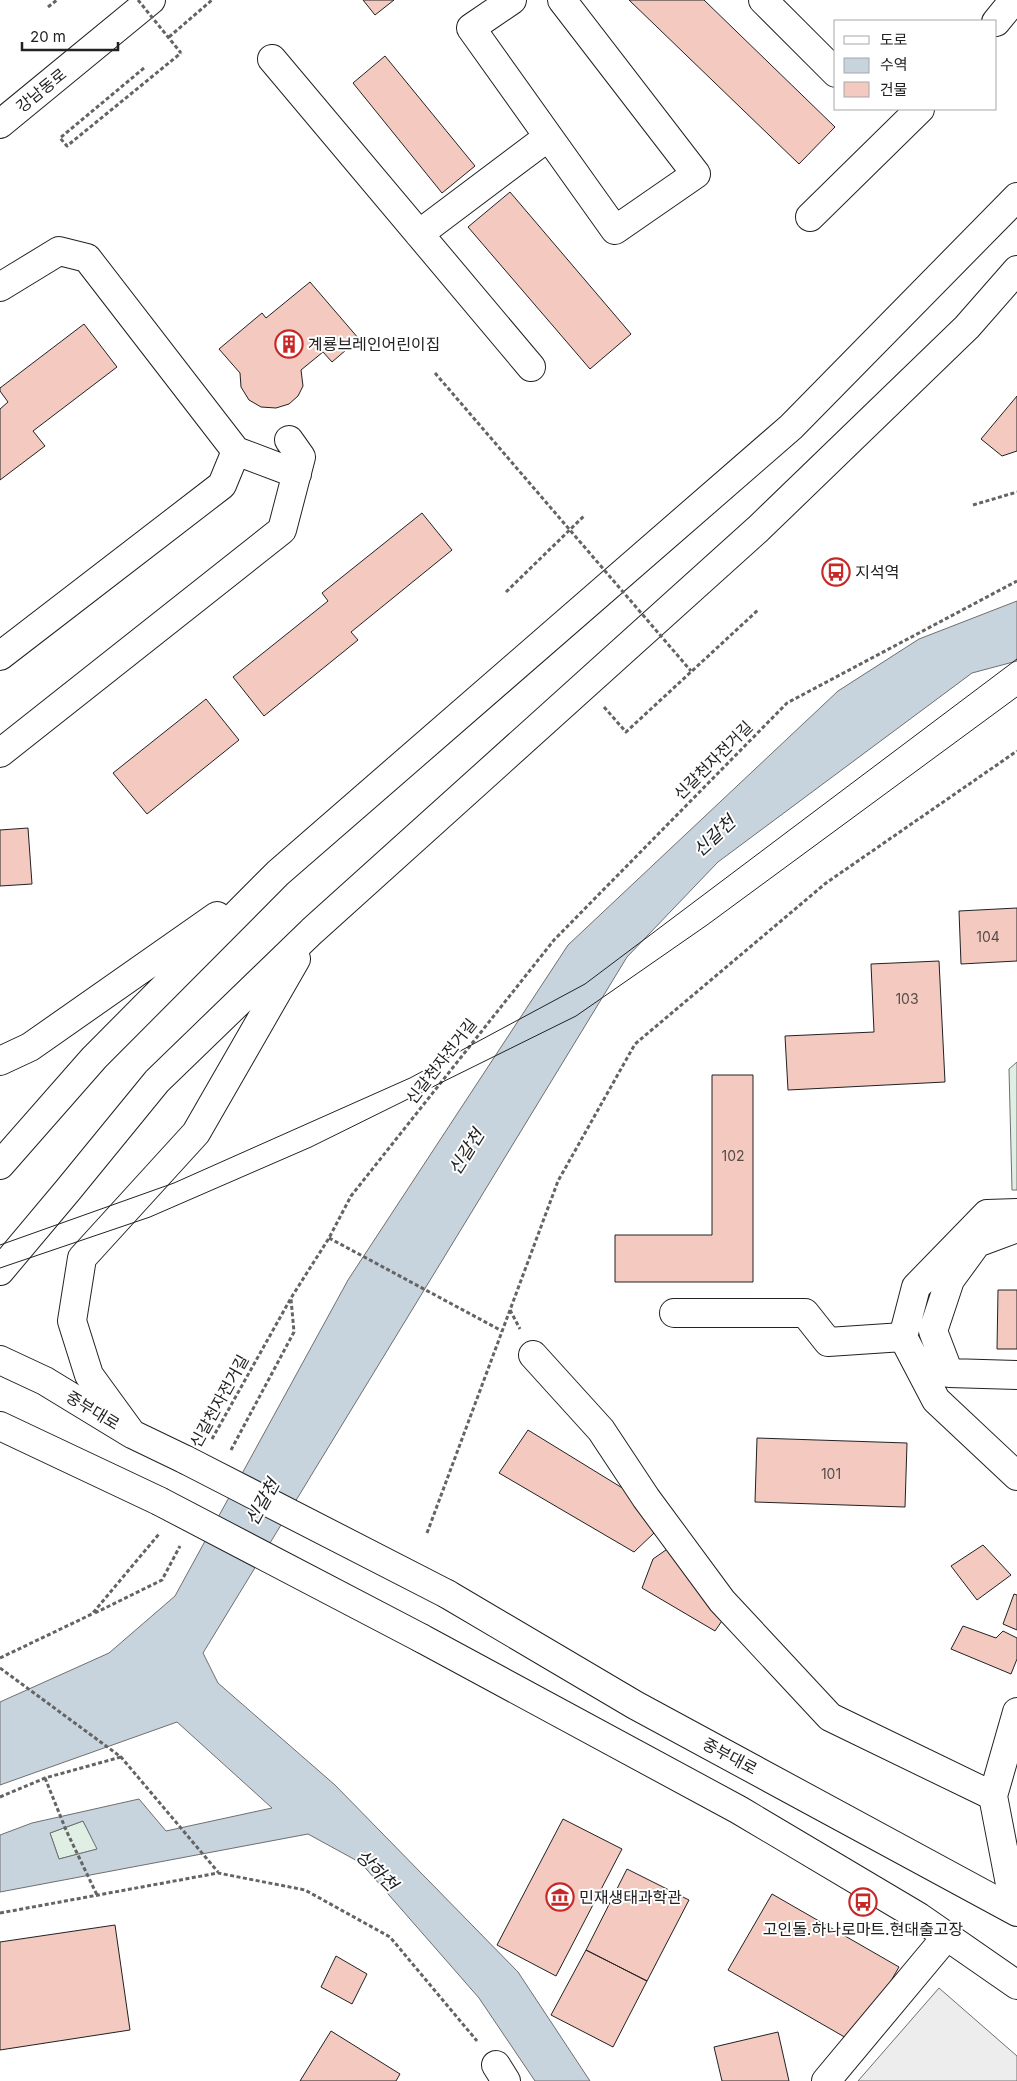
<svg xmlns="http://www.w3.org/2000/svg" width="1017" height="2081" font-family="Inter,'Noto Sans KR',sans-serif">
	<rect width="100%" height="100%" fill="#fff"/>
	<!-- green -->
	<path fill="#e0efe3" stroke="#6f6f6f" d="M1017 1062V1190H1012L1009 1069Z
		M83 1821 98 1849 59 1859 50 1833Z"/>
	<!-- parking -->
	<path fill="#ededed" stroke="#6f6f6f" d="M939 1988 1017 2056V2081H858Z"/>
	<!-- water -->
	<path fill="#c7d3dd" stroke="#6f6f6f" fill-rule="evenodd" d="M1017 601V661L972 673 718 862 627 957 203 1653 218 1683 335 1785 518 1972 590 2081H535L479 1998 361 1863 308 1834 0 1892V1835L32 1823 139 1799 166 1831 272 1808 177 1722 0 1785V1702L109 1653 175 1596 348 1280 568 945 838 691 919 639ZM83 1821 97 1849 59 1859 50 1833Z"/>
	<!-- building -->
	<path fill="#f3c9c0" stroke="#222" d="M363 0H394L375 15Z
		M629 0H704L835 127 799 164Z
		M385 56 475 166 442 193 353 83Z
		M510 192 631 334 590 369 468 227Z
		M310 282 359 339 332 362 323 352 301 370 303 386 298 396 289 404 276 408 261 407 249 400 241 387 240 373 219 349 262 313 266 318Z
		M84 324 117 367 33 431 45 446 0 480V409L8 402 0 391V388Z
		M1017 396V451L1002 456 981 439Z
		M422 513 452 550 351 632 358 640 264 716 233 677 328 601 322 593Z
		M206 699 239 740 147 814 113 773Z
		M28 828 32 884 0 886V830Z
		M1017 908V961L961 964 959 911Z
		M939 961 945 1082 788 1090 785 1036 874 1032 871 964Z
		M712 1075H753V1282H615V1235H712Z
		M998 1290H1017V1349H997Z
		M528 1430 637 1497 654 1533 634 1552 499 1473Z
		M757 1438 907 1443 905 1507 755 1502Z
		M673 1545 726 1615 715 1631 642 1588 653 1559Z
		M983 1545 1011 1575 977 1600 951 1566Z
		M1014 1594 1017 1595V1630L1003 1624Z
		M963 1626 996 1638 1003 1631 1017 1638V1659L1011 1674 951 1649Z
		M563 1819 622 1849 556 1976 497 1945Z
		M627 1869 689 1900 647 1981 586 1950Z
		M772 1894 899 1967 855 2043 728 1970Z
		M115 1925 130 2030 0 2050V1942Z
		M586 1950 647 1981 613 2047 551 2015Z
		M336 1956 367 1974 352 2004 321 1987Z
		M331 2031 400 2074 396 2081H300Z
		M778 2032 789 2081H722L714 2047Z"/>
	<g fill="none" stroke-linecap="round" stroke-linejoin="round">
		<!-- minor casing -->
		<g stroke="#222" stroke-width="30">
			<path id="minor" d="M512 0 471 28 615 230 696 174 562 0
				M763 0 836 73
				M996 22 1014 0
				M272 59 531 367
				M0 124 151 0
				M810 217 920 109
				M419 234 548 137
				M0 287 59 251 87 258 236 451 222 485 0 656
				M236 451 297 474
				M0 753 282 530 301 457 289 440
				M1017 1228 977 1243 950 1280 933 1331 949 1373 1017 1375
				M674 1313H805L828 1342 903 1337 916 1287 987 1214 1017 1213
				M903 1337 936 1400 1017 1476
				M533 1355 601 1430 646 1498 722 1601 830 1717 993 1796
				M1015 1910 993 1796 1017 1712
				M496 2065 506 2081
				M826 2081 947 1936"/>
		</g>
		<!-- major casing -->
		<g stroke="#222" stroke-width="30">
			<path id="major" d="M0 1061 30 1047 217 916
				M0 1165 94 1058 278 873 791 427 1017 197
				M0 1271 68 1190 157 1081 312 931 758 529 967 327 1017 270
				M0 1360 45 1381 132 1434 186 1460
				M0 1426 159 1501
				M132 1434 89 1375 72 1321 82 1258 196 1133 296 959
				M447 1594 635 1705 1017 1912
				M421 1638 739 1810 919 1917 1017 1985"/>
		</g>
		<!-- path -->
		<path stroke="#646464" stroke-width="3" stroke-dasharray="4 2.5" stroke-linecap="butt" d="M48 7 57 0
			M169 37 212 0
			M144 68 60 138 67 146 181 53
			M973 505 1017 492
			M506 592 585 515
			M604 707 626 732 758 610
			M329 1238 502 1331
			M510 1310 520 1329
			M212 1439 291 1298 329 1238 351 1196 554 940 787 703 1017 581
			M231 1450 294 1332 291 1299
			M427 1533 558 1181 635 1044 826 883 1017 751
			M95 1613 162 1580 180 1546
			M0 1658 92 1614 159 1534
			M0 1668 121 1757 218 1872
			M45 1778 66 1830 97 1895
			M0 1797 45 1778 121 1757
			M0 1913 218 1873 305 1890 390 1937 477 2041"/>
		<!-- minor -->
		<use href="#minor" stroke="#fff" stroke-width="28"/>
		<!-- major -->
		<use href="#major" stroke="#fff" stroke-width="28"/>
		<!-- tram -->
		<path stroke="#222" stroke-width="1" d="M0 1245 174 1183 410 1078 585 984 1017 659
			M0 1268 150 1217 311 1147 576 1016 707 925 1017 697"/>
		<!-- major-bridge casing -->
		<g stroke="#222" stroke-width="30" stroke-linecap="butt">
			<path id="major-bridge" d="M186 1460 447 1594
				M159 1501 421 1638"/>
		</g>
		<!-- path-bridge -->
		<path stroke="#646464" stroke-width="3" stroke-dasharray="4 2.5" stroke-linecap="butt" d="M138 0 181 53
			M435 373 691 671"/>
		<!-- major-bridge -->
		<use href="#major-bridge" stroke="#fff" stroke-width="28"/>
	</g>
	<!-- icons -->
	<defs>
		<g id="building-ring" transform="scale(1.4375)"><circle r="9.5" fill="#fff" stroke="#c62828" stroke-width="1.5"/><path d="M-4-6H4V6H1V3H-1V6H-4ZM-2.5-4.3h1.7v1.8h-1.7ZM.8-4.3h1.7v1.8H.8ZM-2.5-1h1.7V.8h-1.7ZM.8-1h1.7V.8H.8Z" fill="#c62828"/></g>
		<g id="bus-ring" transform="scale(1.4375)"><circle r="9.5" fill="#fff" stroke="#c62828" stroke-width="1.5"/><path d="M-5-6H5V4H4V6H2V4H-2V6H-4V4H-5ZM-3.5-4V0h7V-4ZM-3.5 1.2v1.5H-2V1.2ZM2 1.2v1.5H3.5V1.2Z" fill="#c62828"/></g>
		<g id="museum-ring" transform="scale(1.4375)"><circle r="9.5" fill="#fff" stroke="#c62828" stroke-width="1.5"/><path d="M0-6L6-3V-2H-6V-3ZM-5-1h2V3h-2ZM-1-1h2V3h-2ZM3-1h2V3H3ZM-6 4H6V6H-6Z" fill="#c62828"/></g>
	</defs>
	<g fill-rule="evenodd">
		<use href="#building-ring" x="289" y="344"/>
		<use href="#bus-ring" x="836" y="572"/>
		<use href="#museum-ring" x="560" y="1897"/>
		<use href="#bus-ring" x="863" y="1902"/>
	</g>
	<g text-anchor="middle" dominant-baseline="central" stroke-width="4" stroke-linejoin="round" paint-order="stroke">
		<!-- number labels -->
		<g font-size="14" fill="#564c4a">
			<text x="988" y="936">104</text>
			<text x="907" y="998">103</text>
			<text x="733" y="1155">102</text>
			<text x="831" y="1473">101</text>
		</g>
		<!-- street labels -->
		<g font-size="16" fill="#222" stroke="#fff">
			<text transform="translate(41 90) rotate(-39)">강남동로</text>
			<text transform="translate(713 760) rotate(-45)">신갈천자전거길</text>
			<text transform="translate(441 1061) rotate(-52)">신갈천자전거길</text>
			<text transform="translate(219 1401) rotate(-61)">신갈천자전거길</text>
			<text transform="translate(93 1410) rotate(31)">중부대로</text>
			<text transform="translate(730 1756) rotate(28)">중부대로</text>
		</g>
		<!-- poi labels -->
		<g font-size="16" fill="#222" stroke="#fff" text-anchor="start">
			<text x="308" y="344">계룡브레인어린이집</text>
			<text x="855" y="572">지석역</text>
			<text x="579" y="1897">민재생태과학관</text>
			<text x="863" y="1929" text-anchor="middle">고인돌.하나로마트.현대출고장</text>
		</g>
		<!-- water labels -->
		<g font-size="18" font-style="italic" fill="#222" stroke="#fff">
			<text transform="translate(714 836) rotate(-43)">신갈천</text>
			<text transform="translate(466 1152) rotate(-58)">신갈천</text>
			<text transform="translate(262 1502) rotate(-61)">신갈천</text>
			<text transform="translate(377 1870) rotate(45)">상하천</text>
		</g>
	</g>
	<!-- legend -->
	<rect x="834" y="20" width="162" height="90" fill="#ffffff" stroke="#a7a7a7"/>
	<rect x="844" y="36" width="25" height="8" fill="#ffffff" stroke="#a7a7a7"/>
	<text x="880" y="45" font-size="15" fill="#222222">도로</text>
	<rect x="844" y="58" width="25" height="15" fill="#c7d3dd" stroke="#a7a7a7"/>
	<text x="880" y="70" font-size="15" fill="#222222">수역</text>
	<rect x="844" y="82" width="25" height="15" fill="#f3c9c0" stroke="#a7a7a7"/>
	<text x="880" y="95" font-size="15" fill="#222222">건물</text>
	<!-- scale -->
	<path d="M22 42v8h96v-8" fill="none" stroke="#222222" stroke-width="2.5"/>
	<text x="30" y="42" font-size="15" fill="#222222" stroke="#ffffff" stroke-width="4" paint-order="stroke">20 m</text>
</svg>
